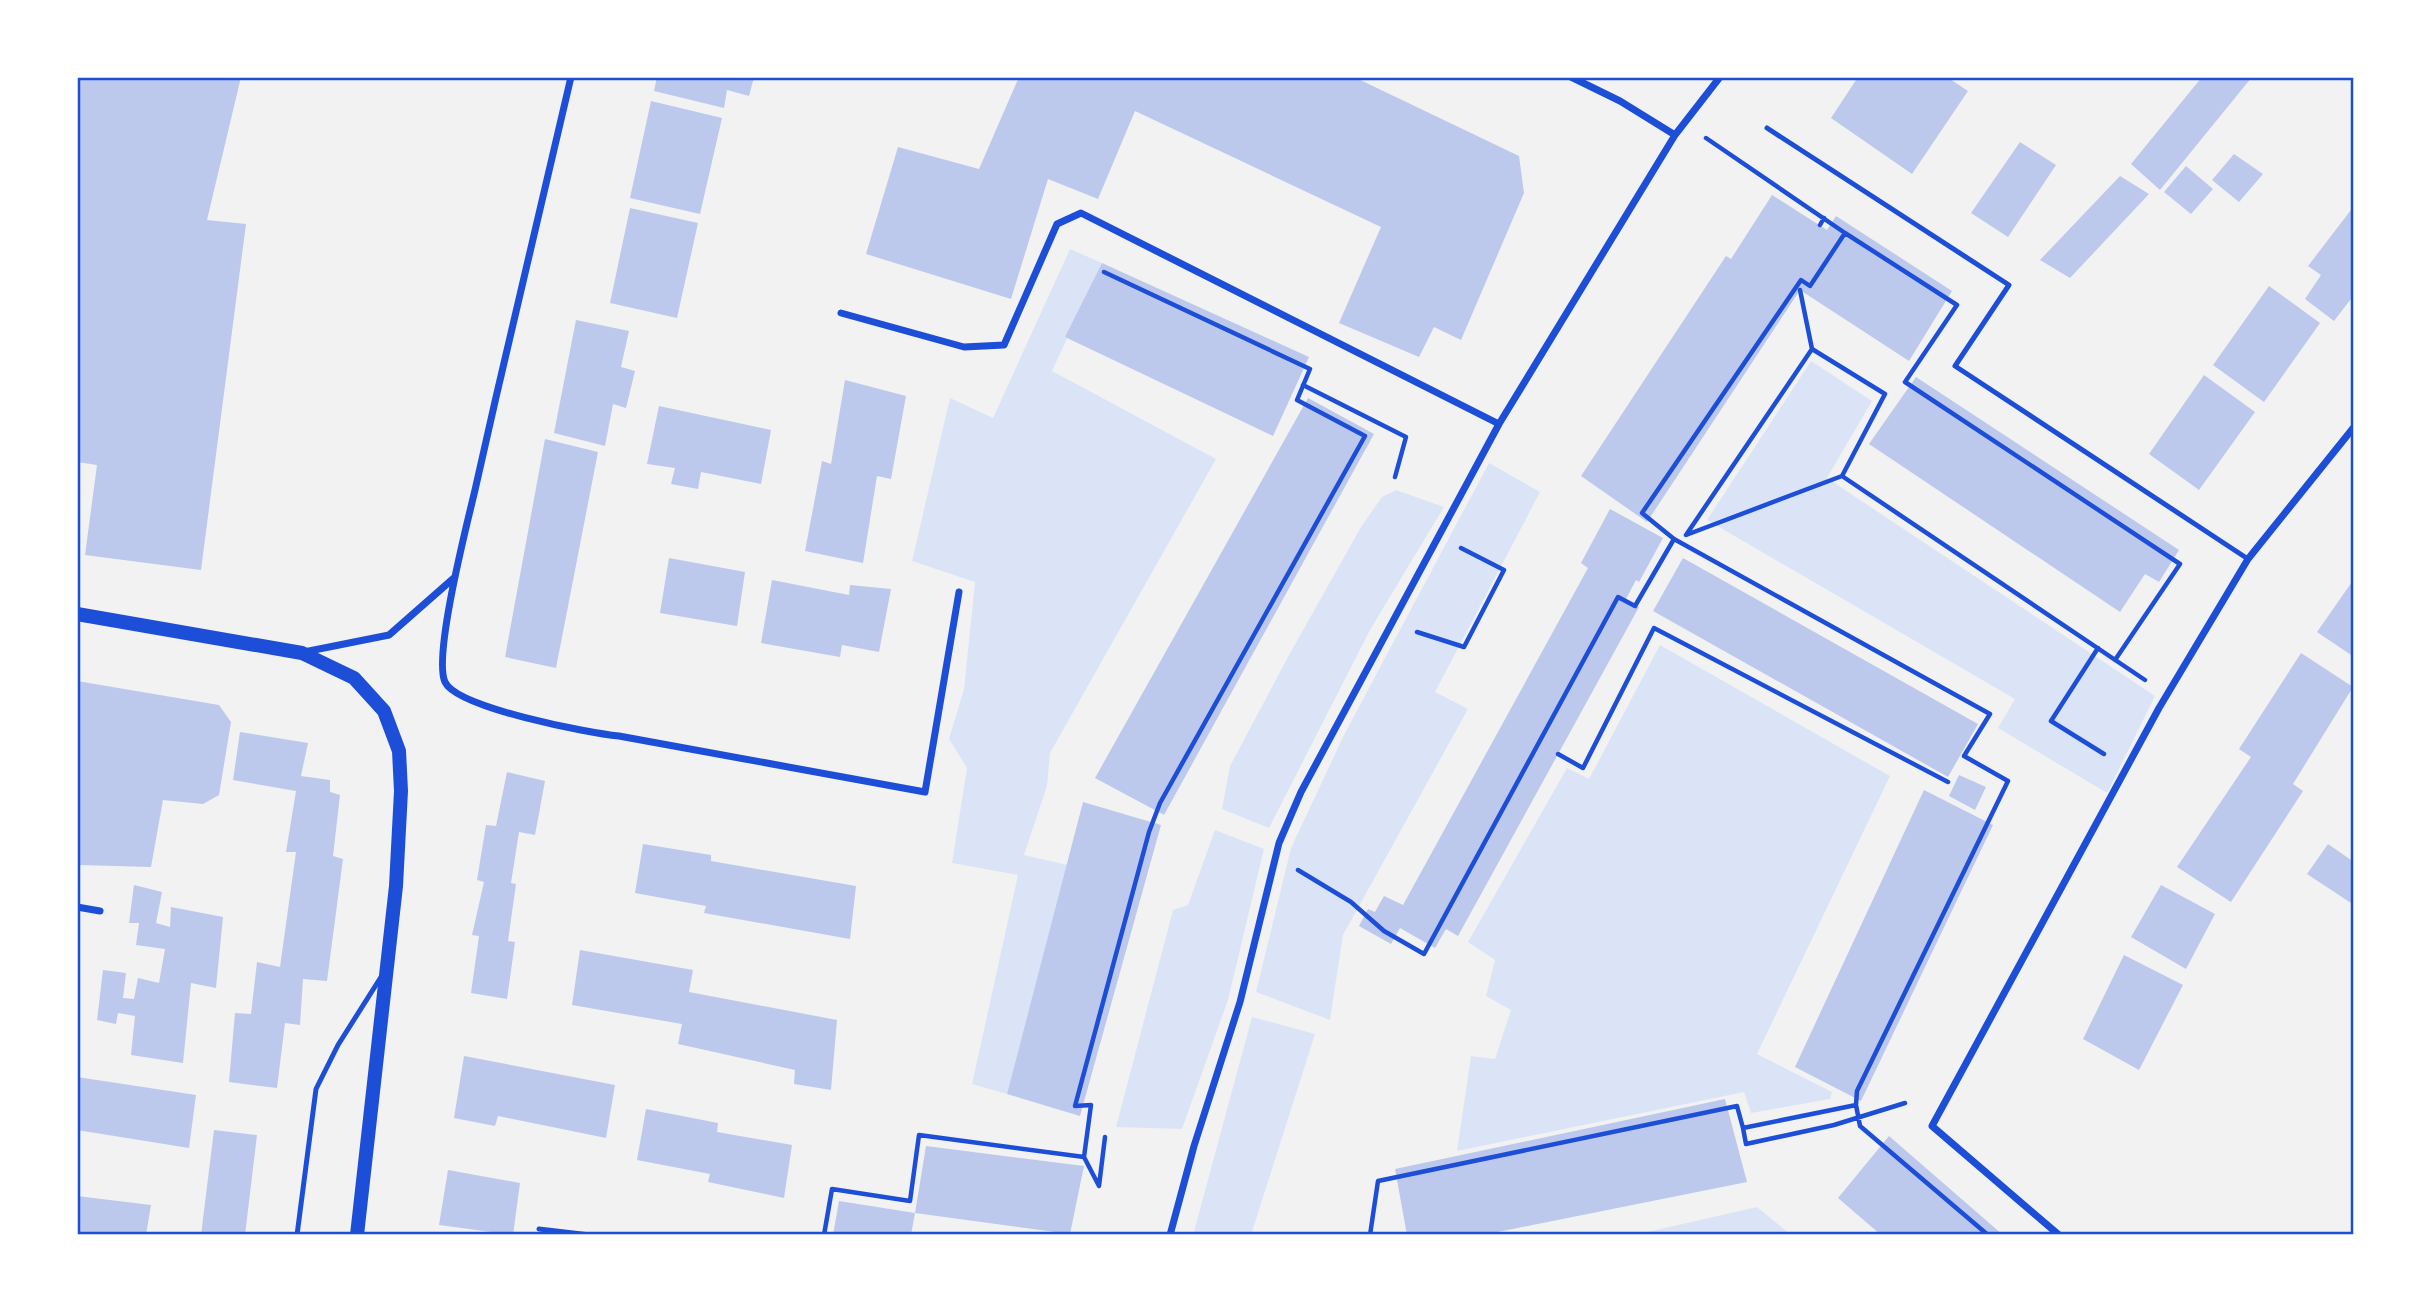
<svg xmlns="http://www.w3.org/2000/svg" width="2431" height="1312" font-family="'Work Sans',sans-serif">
	<rect width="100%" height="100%" fill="#f2f2f2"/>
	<!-- green -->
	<path fill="#dbe4f7" d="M1070 249 1102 263 1052 371 1216 459 1050 753 1047 786 1024 855 1068 865 1007 1094 972 1084 1018 875 952 863 967 768 949 739 964 689 975 582 912 561 950 398 993 418Z
		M1811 361 1872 401 1827 478 2155 696 2107 793 1998 728 2015 699 1707 520Z
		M1489 463 1540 492 1435 692 1468 709 1343 935 1330 1020 1256 992 1291 848 1345 733Z
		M1396 490 1444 507 1370 630 1269 828 1222 809 1230 766 1289 655 1361 527 1382 497Z
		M1660 645 1890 776 1757 1054 1832 1092 1830 1099 1751 1113 1744 1092 1457 1151 1471 1056 1495 1059 1511 1010 1486 996 1495 960 1468 942 1567 768 1589 779Z
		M1215 830 1264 849 1228 1000 1182 1129 1116 1127 1173 910 1188 905Z
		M1252 1017 1315 1034 1251 1235H1193Z
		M1757 1207 1791 1235H1634Z"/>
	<!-- building -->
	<path fill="#bdc9ec" d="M77 77H241L207 220 246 224 201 570 85 555 97 465 77 462Z
		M657 77H754L749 96 727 90 724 108 654 91Z
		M1019 77H1354L1519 156 1524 193 1461 340 1434 327 1419 357 1339 323 1381 227 1135 111 1098 199 1048 179 1011 299 866 254 898 147 979 169Z
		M1858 77H1947L1968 91 1912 174 1831 118Z
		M2202 77H2252L2160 190 2131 164Z
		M651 101 722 118 700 214 630 198Z
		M2020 142 2056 165 2008 237 1971 213Z
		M2234 154 2263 174 2239 202 2212 180Z
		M2186 166 2213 189 2191 214 2164 192Z
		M2120 176 2149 194 2070 278 2040 260Z
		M1772 195 1827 230 1836 216 1952 291 1909 361 1800 290 1647 522 1581 476 1726 256 1731 259Z
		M2354 206V295L2334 321 2305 299 2321 275 2308 266Z
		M630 208 698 223 677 318 610 303Z
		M1102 263 1309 357 1273 436 1065 337Z
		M2269 286 2320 323 2264 402 2213 365Z
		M576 320 629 331 621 367 635 371 626 408 613 404 605 446 554 433Z
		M2204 375 2255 412 2199 490 2149 454Z
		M1916 377 2179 550 2159 582 2145 574 2120 612 1869 444Z
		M845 380 906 396 891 479 877 476 863 563 805 551 822 461 831 464Z
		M1308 398 1374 434 1164 815 1095 778Z
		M659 406 771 430 761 484 701 472 698 489 671 484 675 468 647 464Z
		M545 439 598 452 556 668 505 657Z
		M1610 509 1663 538 1639 582 1636 580 1626 599 1639 607 1458 936 1446 929 1435 948 1400 928 1391 944 1359 926 1368 909 1375 912 1384 896 1403 905 1588 568 1581 563Z
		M669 558 745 572 737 626 660 613Z
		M1683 558 1978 724 1948 777 1653 611Z
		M2354 579V657L2317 632Z
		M772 580 849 595 850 585 891 589 879 652 842 645 840 657 761 643Z
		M2301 653 2353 687 2293 784 2303 791 2231 902 2177 867 2251 757 2239 749Z
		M77 681 219 705 231 722 219 795 203 804 163 800 151 867 77 865Z
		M240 732 308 743 301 776 330 780V792L340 795 333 856 343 859 327 981 303 979 300 1025 285 1023 277 1088 229 1082 235 1013 251 1014 257 962 280 967 296 852H286L296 791 233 780Z
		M507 772 545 781 535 835 519 832 511 883 516 884 508 941 515 942 507 999 471 993 479 936 472 935 484 882 477 880 486 825 496 826Z
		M1959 775 1986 787 1975 810 1949 796Z
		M1924 790 1993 825 1861 1101 1795 1067Z
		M1083 802 1161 825 1080 1116 1007 1094Z
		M643 844 711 855V861L856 886 850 939 704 913 706 906 635 893Z
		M2328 844 2354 862V905L2307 874Z
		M134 885 162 892 156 923 170 927 171 907 223 917 216 988 191 983 183 1063 131 1055 135 1016 118 1013 116 1024 97 1020 103 970 126 973 123 998 134 999 138 978 159 983 165 949 136 945 139 923H129Z
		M2161 885 2215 914 2186 969 2131 937Z
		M580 950 693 970 689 992 837 1020 831 1090 794 1084 795 1070 678 1044 682 1024 572 1005Z
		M2124 955 2183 985 2139 1070 2083 1039Z
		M464 1056 615 1085 606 1138 498 1116 495 1126 454 1118Z
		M77 1077 196 1095 189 1148 77 1130Z
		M1725 1099 1747 1182 1483 1235H1407L1395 1169Z
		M646 1109 718 1123 717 1132 792 1145 784 1198 708 1182 710 1174 637 1160Z
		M214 1130 257 1135 245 1235H201Z
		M1889 1136 2003 1235H1881L1838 1198Z
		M926 1146 1084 1166 1070 1234 915 1213Z
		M448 1170 520 1183 513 1235 439 1225Z
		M77 1196 151 1205 146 1235H77Z
		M839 1201 915 1213 911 1235H833Z"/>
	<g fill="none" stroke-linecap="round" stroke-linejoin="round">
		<!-- path -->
		<path stroke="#1d4ed8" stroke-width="4.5" d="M1706 138 1845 233
			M1820 225 1824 218
			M1800 290 1812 349 1885 394 1842 476 2145 680
			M1812 349 1686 535 1842 476
			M1303 385 1406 437 1395 477
			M1417 632 1464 647 1504 570 1461 548
			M2098 648 2051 721 2104 754
			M1558 754 1583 768 1654 628 1948 782
			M1298 870 1351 902 1384 931 1424 954 1618 597 1635 606 1674 539
			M1856 1105 1860 1126 1988 1235
			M1743 1128 1746 1144 1834 1125 1905 1103
			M1084 1157 1099 1186 1105 1137
			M824 1235 832 1189 910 1201 919 1135 1084 1157 1091 1105 1075 1106 1149 832 1160 803 1365 436 1297 400 1310 369 1104 272
			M1370 1235 1378 1181 1737 1106 1743 1128 1856 1105 1857 1091 2008 781 1964 756 1990 714 1674 539 1642 513 1801 280 1810 286 1845 233 1957 305 1905 382 2180 564 2115 660"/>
		<!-- service -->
		<path stroke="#1d4ed8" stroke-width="5" d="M1767 128 2009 285 1955 366 2248 559
			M539 1229 590 1235
			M297 1235 316 1089 338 1045 381 977"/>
		<!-- minor -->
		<path stroke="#1d4ed8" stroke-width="7" d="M571 77C538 214 506 352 475 490 467 524 433 656 445 682 457 708 589 733 619 736L925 792 959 592
			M1571 77 1620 101 1675 135
			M841 313 964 347 1004 345 1057 224 1081 213 1499 424
			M304 652 389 635 455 577
			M77 907 100 911
			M1170 1235 1194 1146 1240 1002 1279 843 1301 792 1499 424 1675 135 1720 77
			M2059 1235 1932 1126 2159 708 2248 559 2354 427"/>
		<!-- secondary -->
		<path stroke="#1d4ed8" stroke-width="14" d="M77 614 302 653 354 678 384 711 399 751 401 791 396 886 357 1235"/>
	</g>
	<!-- border -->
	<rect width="2431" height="1312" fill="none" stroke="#ffffff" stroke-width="158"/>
	<rect x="79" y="79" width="2273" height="1154" fill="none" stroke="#1d4ed8" stroke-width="2.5"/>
</svg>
